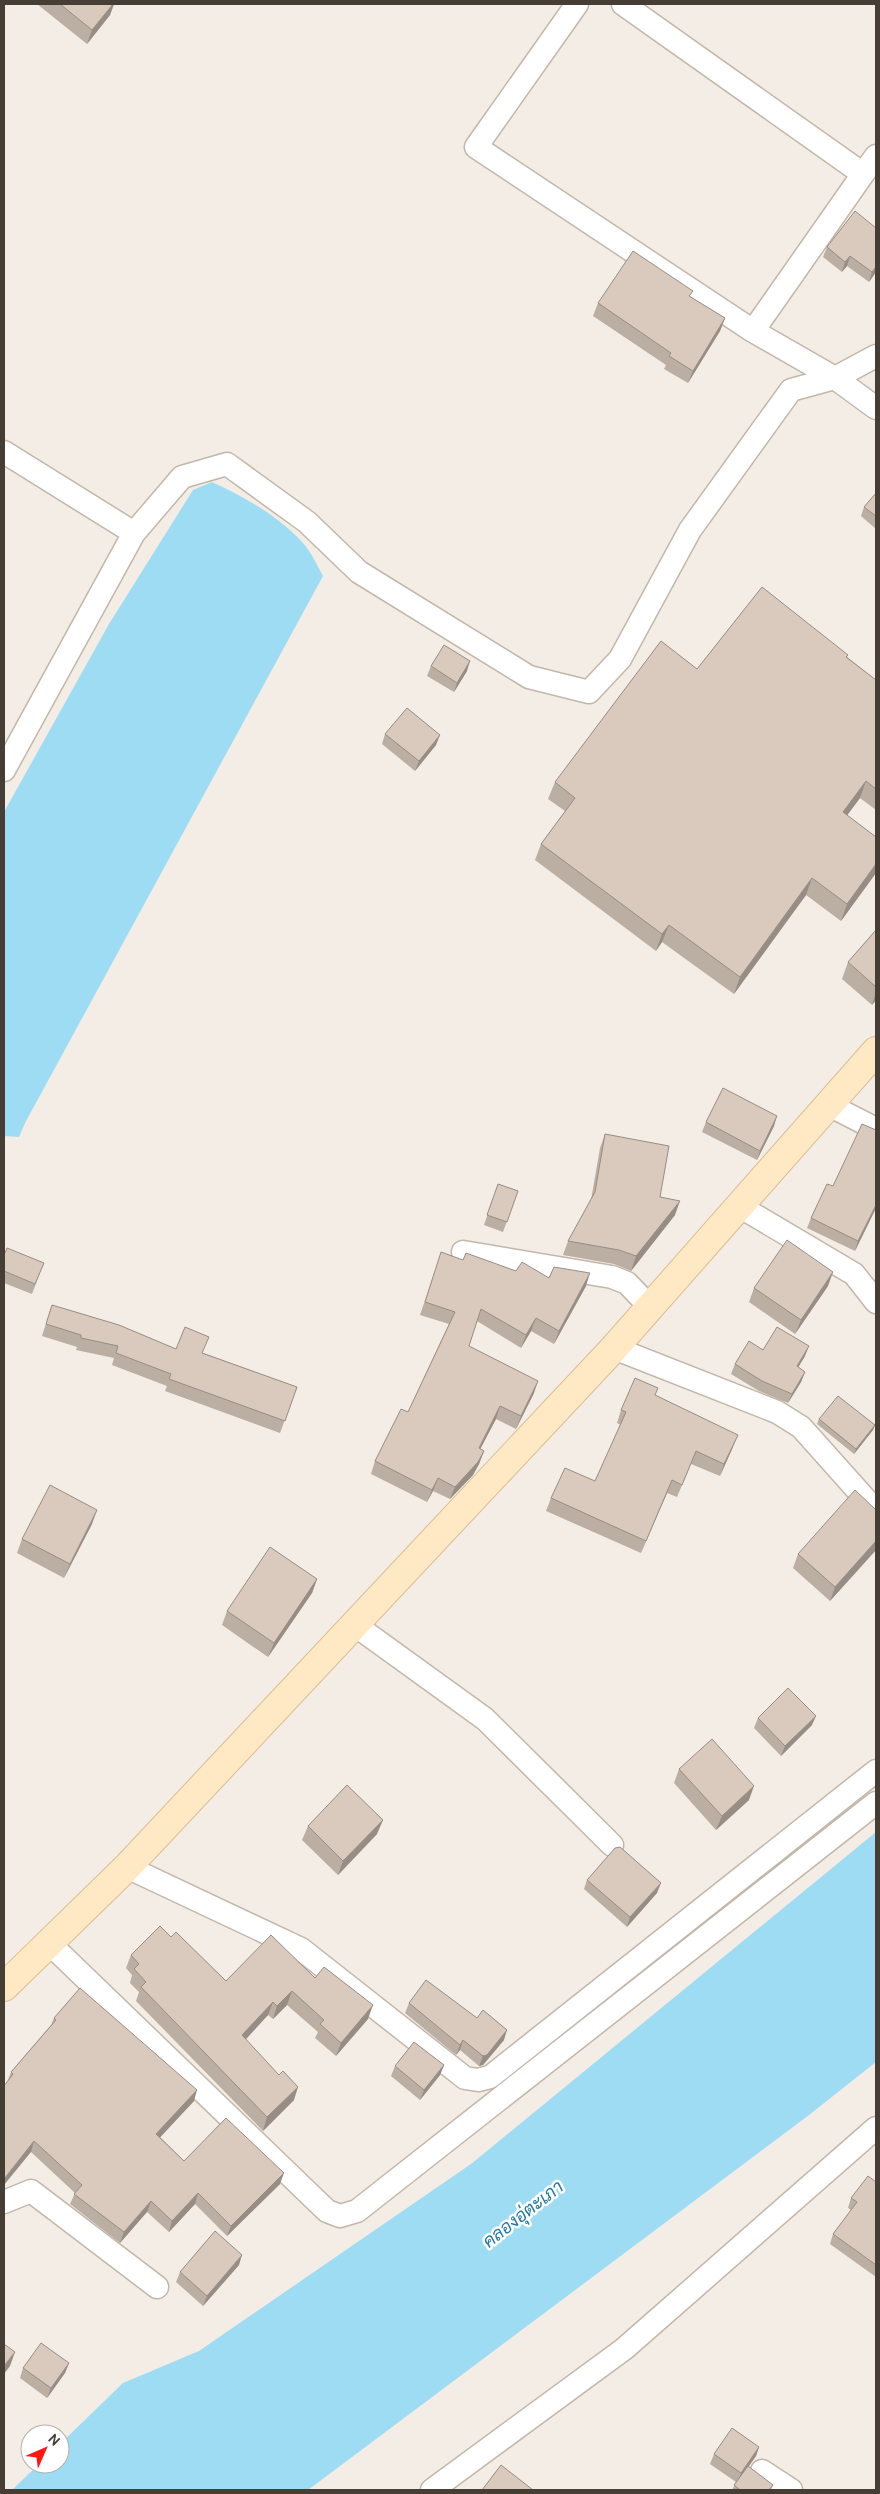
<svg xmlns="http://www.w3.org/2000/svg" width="880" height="2494" font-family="Cabin,Sarabun,sans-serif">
	<rect width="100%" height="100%" fill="#f4ede5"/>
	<!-- water -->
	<path fill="#9edcf4" d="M212 482C244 497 279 516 303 543 311 552 317 565 323 576L25 1123 19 1137 4 1136V812L109 624 193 490Z
		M876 1832V2062L809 2115 308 2490H12L39 2464H60V2444L123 2383 199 2351 471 2164Z"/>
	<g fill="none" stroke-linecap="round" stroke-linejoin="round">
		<!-- street casing -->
		<g stroke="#c2b7aa" stroke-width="25">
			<path id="street" d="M577 4 476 147 753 331 835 378 876 356
				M623 4 863 174 876 156
				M753 331 863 174
				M4 452 134 533
				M4 770 134 533 182 477 227 464 307 522 359 572 529 677 589 692 620 659 690 530 791 390 835 378 876 408
				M827 1104 876 1129
				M739 1206 854 1274 876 1302
				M463 1252 612 1277 627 1283 651 1308
				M614 1348 777 1412 801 1427 876 1511
				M355 1625 485 1719 612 1845
				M127 1867 301 1949 465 2078 478 2080 490 2077 876 1771
				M49 1943 327 2211 340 2216 357 2211 876 1803
				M4 2202 31 2191 157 2287
				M762 2471 791 2490
				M432 2490 624 2349 876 2128"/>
		</g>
		<!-- secondary casing -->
		<g stroke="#d9be94" stroke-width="30">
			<path id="secondary" d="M4 1987 127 1867 614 1348 876 1051"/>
		</g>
		<!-- street -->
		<use href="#street" stroke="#fff" stroke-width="22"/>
		<!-- secondary -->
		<use href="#secondary" stroke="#ffe9c4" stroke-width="28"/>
	</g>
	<!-- wall -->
	<path fill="#bbaea3" d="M37 4H114L110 15 87 44Z
		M876 228V272L869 282 847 266 842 272 823 257 827 247Z
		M691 297 725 318 720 331 688 383 664 369 666 365 593 316 598 303Z
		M876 493V529L861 516 864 507Z
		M848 655 847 657 876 680V810L860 798 847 815 876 837V873L841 921 806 895 734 994 662 942 656 951 535 860 541 844 565 811 548 799 555 782 697 669Z
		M431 666 467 671 454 692 427 676Z
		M385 734 436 745 415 771 382 744Z
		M876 930V1000L872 1005 842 979 848 962Z
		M706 1122 774 1126 757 1160 702 1132Z
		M876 1130V1211L875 1210 855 1251 807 1228 811 1218 833 1186Z
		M605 1134 675 1215 631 1271 614 1264 563 1255 568 1241 591 1200 600 1148Z
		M498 1184 518 1191 503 1232 484 1225Z
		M4 1255 40 1273 32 1294 4 1283Z
		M463 1260 586 1286 554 1344 531 1331 521 1348 477 1321 469 1346 534 1393 516 1429 496 1419 480 1449 484 1451 479 1464 473 1475 450 1499 433 1491 427 1502 371 1474 375 1461 408 1412 449 1324 420 1315 437 1265Z
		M828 1286 795 1334 749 1302 754 1288Z
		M52 1305 176 1349 203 1353 297 1387 280 1433 165 1391 167 1386 112 1365 114 1358 76 1350 77 1347 42 1336Z
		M763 1350 805 1356 798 1367 805 1372 801 1382 788 1403 759 1391 731 1374 735 1364Z
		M656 1396 733 1447 720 1476 691 1464 677 1497 667 1493 641 1553 546 1511 551 1498 595 1481 621 1425 617 1423 621 1410Z
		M819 1419 875 1425 873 1430 854 1454 817 1424Z
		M876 1510V1550L830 1601 793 1568 798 1554Z
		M92 1524 64 1578 17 1553 22 1539Z
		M317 1579 312 1593 268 1657 222 1625 227 1611Z
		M758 1718 812 1725 781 1756 754 1728Z
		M679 1769 749 1800 716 1830 674 1783Z
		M308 1826 377 1834 338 1875 302 1840Z
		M587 1880 657 1893 627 1927 584 1889Z
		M171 1937 226 1981 315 1978 368 2019 336 2056 315 2038 318 2032 287 2005 273 2019 268 2015 245 2040 294 2100 263 2131 136 2001 139 1992 130 1983 132 1975 126 1968 131 1955Z
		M409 2003 477 2018 504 2040 483 2065 479 2066 460 2050 456 2055 405 2013Z
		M54 2018 194 2101 160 2137 184 2161 280 2184 227 2236 195 2204 169 2232 147 2212 120 2243 70 2204 75 2193 31 2152 8 2080 11 2072 51 2025Z
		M444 2065 440 2075 420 2100 391 2076 395 2066Z
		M876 2182V2277L830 2244 833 2234 851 2210 848 2208 851 2198Z
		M239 2265 203 2306 176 2282 180 2272Z
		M69 2363 65 2373 47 2398 20 2378 23 2368Z
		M759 2447 756 2456 748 2467 773 2485 771 2490H732L736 2482 710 2464 714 2454Z"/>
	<!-- shaded-wall -->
	<path fill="#988d84" d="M113 4H114L110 15 87 44 92 30Z
		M850 256 847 266 842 272 845 262Z
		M876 267V272L869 282 872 272Z
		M725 318 720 331 688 383 693 371Z
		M470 661 467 671 454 692 457 683Z
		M440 735 436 745 415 771 419 761Z
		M866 781 860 798 837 829 843 812Z
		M876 864V873L841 921 847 904Z
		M812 878 806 895 734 994 740 977Z
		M669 925 662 942 656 951 662 934Z
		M876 992V1000L872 1005Z
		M777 1116 774 1126 757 1160 760 1151Z
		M680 1201 675 1215 631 1271 636 1256Z
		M876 1205 875 1210 855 1251 858 1241Z
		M833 1272 828 1286 795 1334 801 1320Z
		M590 1273 586 1286 554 1344 559 1331Z
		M536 1318 531 1331 521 1348 526 1335Z
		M809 1346 805 1356 793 1376 797 1366Z
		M805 1372 801 1382 788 1403 792 1394Z
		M538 1381 534 1393 516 1429 521 1416Z
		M500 1406 496 1419 474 1461 479 1448Z
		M875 1425 873 1430 854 1454 856 1449Z
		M738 1435 733 1447 720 1476 724 1464Z
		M484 1451 479 1464 473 1475 450 1499 455 1487Z
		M438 1478 433 1491 427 1502 432 1490Z
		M672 1480 667 1493 641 1553 646 1541Z
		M97 1510 92 1524 64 1578 70 1564Z
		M876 1541V1550L830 1601 835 1587Z
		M317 1579 312 1593 268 1657 274 1643Z
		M816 1716 812 1725 781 1756 785 1746Z
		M754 1786 749 1800 716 1830 722 1816Z
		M383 1820 377 1834 338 1875 343 1861Z
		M661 1883 657 1893 627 1927 630 1917Z
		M292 1991 287 2005 273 2019 277 2006Z
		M273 2002 268 2015 237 2049 242 2035Z
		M373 2005 368 2019 336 2056 341 2043Z
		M507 2030 504 2040 483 2065 479 2066 483 2056Z
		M463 2040 460 2050 456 2055 460 2045Z
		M444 2065 440 2075 420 2100 424 2090Z
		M298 2087 294 2100 263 2131 267 2117Z
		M197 2090 194 2101 153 2145 156 2134Z
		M34 2141 31 2152 4 2185V2179Z
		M284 2173 280 2184 227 2236 231 2226Z
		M198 2193 195 2204 169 2232 172 2221Z
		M151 2201 147 2212 120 2243 124 2232Z
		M242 2255 239 2265 203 2306 207 2296Z
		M15 2352 10 2366 4 2374V2366Z
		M69 2363 65 2373 47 2398 51 2388Z
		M759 2447 756 2456 737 2483 741 2473Z"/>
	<!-- building -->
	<path fill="#d9cabd" stroke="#988d84" d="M60 4H113L92 30Z
		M855 211 876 228V267L872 272 850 256 845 262 827 247Z
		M633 251 693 291 689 296 725 318 693 371 669 356 671 353 598 303Z
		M876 493V516L864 507Z
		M762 587 848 655 846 657 876 680V789L866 781 843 812 876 837V864L847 904 812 878 740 977 669 925 662 934 541 844 575 798 555 782 661 641 697 669Z
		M444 645 470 661 457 683 431 666Z
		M407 708 440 735 419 761 385 734Z
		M876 930V987L848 962Z
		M723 1088 777 1116 760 1151 706 1122Z
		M862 1124 876 1130V1205L858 1241 811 1218 827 1184 833 1186Z
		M605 1134 669 1146 660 1197 680 1201 636 1256 619 1250 568 1241 595 1192Z
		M498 1184 518 1191 507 1222 487 1215Z
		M787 1240 833 1272 801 1320 754 1288Z
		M7 1248 44 1263 35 1284 4 1271V1255Z
		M441 1252 463 1260 466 1253 516 1271 522 1262 549 1278 554 1267 590 1273 559 1331 536 1318 526 1335 481 1309 469 1346 538 1381 521 1416 500 1406 479 1448 484 1451 478 1462 455 1487 438 1478 432 1490 375 1461 401 1409 408 1412 455 1312 425 1302Z
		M52 1305 119 1325 176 1349 185 1327 209 1337 202 1353 297 1387 285 1421 169 1379 171 1374 116 1353 118 1346 81 1338V1335L46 1324Z
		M777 1327 809 1346 797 1366 805 1372 792 1394 762 1381 735 1364 749 1341 763 1350Z
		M635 1378 658 1388 655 1395 738 1435 724 1464 696 1451 682 1485 672 1480 646 1541 551 1498 565 1468 595 1481 626 1412 621 1410Z
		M838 1396 875 1425 856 1449 819 1419Z
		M50 1485 97 1510 70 1564 22 1539Z
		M855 1490 876 1510V1541L835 1587 798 1554Z
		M270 1547 317 1579 274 1643 227 1611Z
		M788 1688 816 1716 785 1746 758 1718Z
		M712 1739 754 1786 722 1816 679 1769Z
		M347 1785 383 1820 343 1861 308 1826Z
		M620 1847 661 1883 630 1917 587 1880 615 1848Z
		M160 1926 171 1937 176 1932 226 1981 271 1935 315 1978 324 1967 373 2005 341 2043 320 2024 324 2020 292 1991 277 2006 273 2002 242 2035 279 2075 283 2071 298 2087 267 2117 141 1987 146 1982 134 1969 139 1964 131 1955Z
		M426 1980 477 2018 483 2010 507 2030 487 2055 483 2056 463 2040 460 2045 409 2003Z
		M80 1988 197 2090 156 2134 184 2161 226 2118 284 2173 231 2226 198 2193 172 2221 151 2201 124 2232 74 2194 82 2185 34 2141 4 2179V2086L13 2074 11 2072 56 2020 54 2018Z
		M414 2042 444 2065 424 2090 395 2066Z
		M868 2176 876 2182V2265L833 2234 857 2202 851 2198Z
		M215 2231 242 2255 207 2296 180 2272Z
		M41 2343 69 2363 51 2388 23 2368Z
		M4 2344 15 2352 4 2366Z
		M732 2428 759 2447 741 2473 714 2454Z
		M501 2465 533 2490H482Z
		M748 2466 773 2485 769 2490H740L734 2485Z"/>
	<g text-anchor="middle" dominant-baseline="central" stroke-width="5" stroke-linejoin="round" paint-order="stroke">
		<!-- water labels -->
		<g font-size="18" font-style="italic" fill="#257b9f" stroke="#fff">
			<text transform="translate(523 2214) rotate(-38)">คลองอุ่ตะเภา</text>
		</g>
	</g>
	<!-- border -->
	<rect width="880" height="2494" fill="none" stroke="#463d34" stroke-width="10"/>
	<!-- north arrow -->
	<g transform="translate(45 2449) rotate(45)"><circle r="24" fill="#ffffff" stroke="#b5b1ae"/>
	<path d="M0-4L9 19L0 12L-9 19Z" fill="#ff1611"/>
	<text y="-8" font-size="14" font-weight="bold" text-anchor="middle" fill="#463d34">N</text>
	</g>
</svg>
